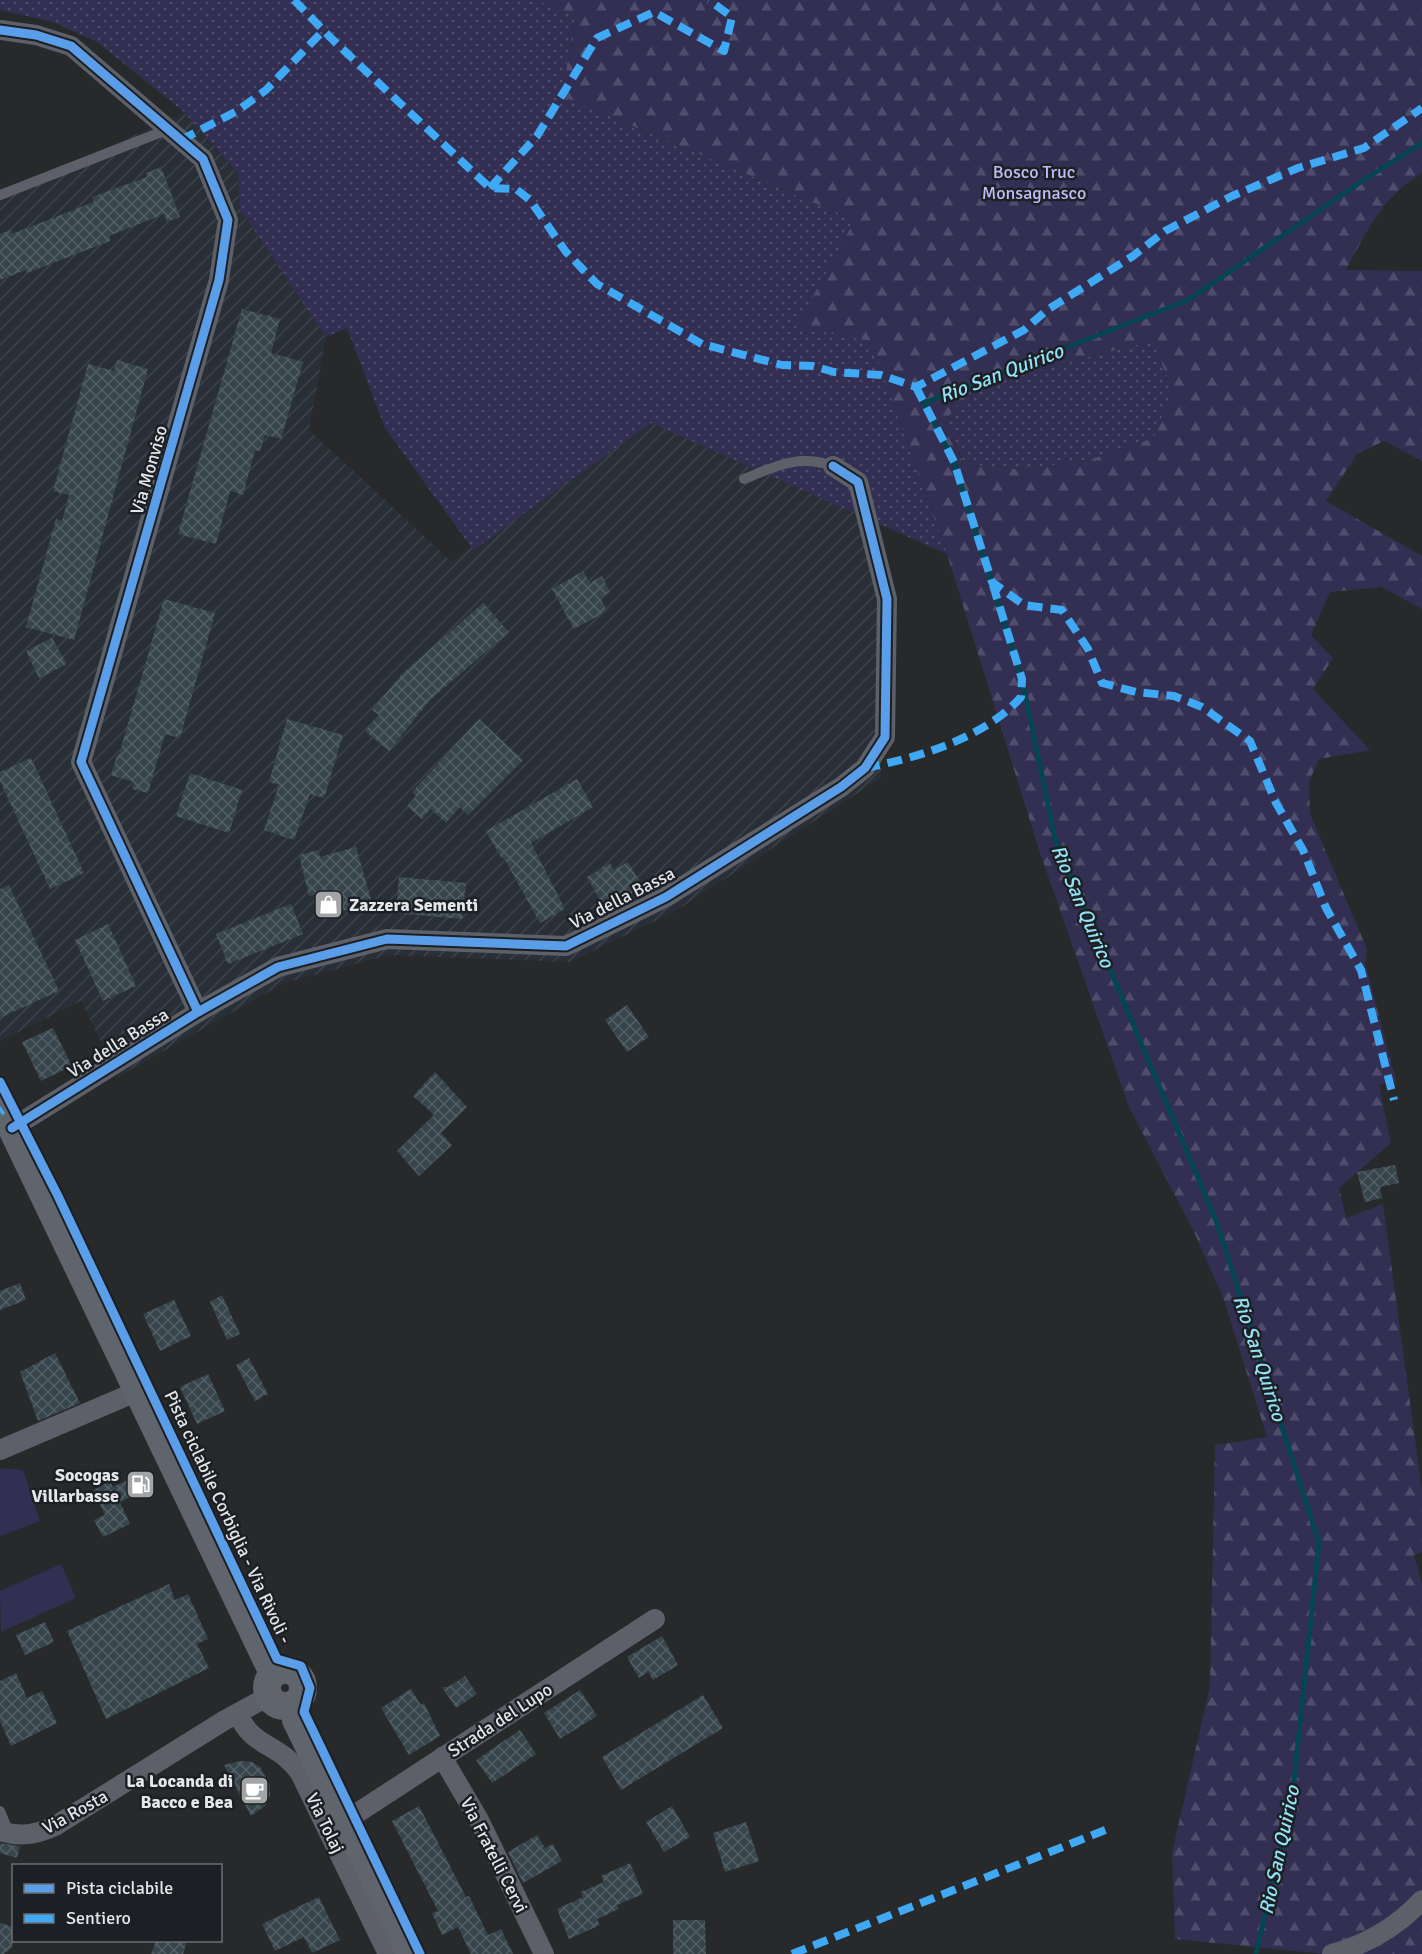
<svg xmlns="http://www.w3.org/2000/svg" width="1422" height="1954" font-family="Signika,sans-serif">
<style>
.industrial{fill:url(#industrial-furrows)}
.grass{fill:url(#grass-dots)}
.forest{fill:url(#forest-firs);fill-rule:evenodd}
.park{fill:#332f53}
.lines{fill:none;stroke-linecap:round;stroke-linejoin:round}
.stream{stroke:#054551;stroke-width:5}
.building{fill:url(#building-cross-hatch)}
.lane{stroke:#5e6069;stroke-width:10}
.street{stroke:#5e6069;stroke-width:20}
.secondary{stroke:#60646c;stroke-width:28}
.quiet{stroke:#3fa9f5;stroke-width:8;stroke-dasharray:15 8;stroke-linecap:butt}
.cycleway-casing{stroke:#1c1f23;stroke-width:13}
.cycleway{stroke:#5a9eea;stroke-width:9}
.labels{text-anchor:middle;stroke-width:5;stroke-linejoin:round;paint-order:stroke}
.park-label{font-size:18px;fill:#c0bcf7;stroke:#1c1f23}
.street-label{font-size:18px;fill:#e4e6e9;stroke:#1c1f23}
.poi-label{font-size:18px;font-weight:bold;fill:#e4e6e9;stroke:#1c1f23;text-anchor:end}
.water-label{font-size:20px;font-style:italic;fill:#92e1f5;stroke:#1c1f23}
</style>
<defs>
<pattern id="industrial-furrows" width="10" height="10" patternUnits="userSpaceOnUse" patternTransform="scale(1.5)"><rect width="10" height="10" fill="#292f37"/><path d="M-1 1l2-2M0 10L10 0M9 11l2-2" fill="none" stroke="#3e434a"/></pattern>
<pattern id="grass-dots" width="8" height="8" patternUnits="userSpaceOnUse" patternTransform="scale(1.5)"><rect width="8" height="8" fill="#332f53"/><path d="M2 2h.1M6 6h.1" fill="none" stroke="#504d6c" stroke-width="1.8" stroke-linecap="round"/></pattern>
<pattern id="forest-firs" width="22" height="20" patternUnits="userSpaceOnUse" patternTransform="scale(1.5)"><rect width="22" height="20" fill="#332f53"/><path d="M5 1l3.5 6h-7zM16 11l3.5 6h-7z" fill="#504d6c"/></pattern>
<pattern id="building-cross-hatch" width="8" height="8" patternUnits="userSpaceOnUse" patternTransform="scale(1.5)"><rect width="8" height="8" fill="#37454c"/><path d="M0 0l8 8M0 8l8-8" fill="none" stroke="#546066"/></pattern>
</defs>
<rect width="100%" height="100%" fill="#27292b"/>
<!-- industrial -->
<path class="industrial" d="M184 112 238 173 240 209 326 337 309 430 452 562 539 496 646 405 846 452 885 620 881 778 674 912 570 962 389 955 284 983 118 1077 81 1001 0 1041V197Z"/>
<!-- grass -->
<g class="grass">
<path d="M0 0H537L575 16 562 96 855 220 871 341 947 554 651 423 473 550 385 428 347 328 326 337 240 209 238 173 184 112 97 42 53 22 0 10Z"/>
<path d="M1153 341 1173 389 1154 438 1089 460 1022 470 964 464 946 420 967 392 1058 364Z"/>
</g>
<!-- forest -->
<path class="forest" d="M537 0H1422V173C1382 197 1367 231 1346 270L1422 271V461L1384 441 1357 454 1326 501 1422 556V609L1382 587 1330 592 1311 635 1333 658 1313 689 1370 750 1319 759 1309 782 1310 814 1367 949 1365 963 1396 1081 1379 1084 1391 1143 1339 1188 1346 1218 1383 1204 1422 1491V1552L1414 1555 1422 1584V1954H1324L1175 1939 1172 1853 1210 1686 1215 1445 1267 1437 1224 1300 1194 1232 1129 1107 1040 853 947 554 871 341 796 327 855 220 562 96 575 17ZM1153 341 1172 389 1154 438 1089 460 1022 470 963 464 946 420 967 392 1058 364Z"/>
<!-- park -->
<g class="park">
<path d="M0 1468 23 1470 40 1521 0 1536Z"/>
<path d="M61 1564 76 1598 1 1632 0 1591Z"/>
</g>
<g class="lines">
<!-- stream -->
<path class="stream" d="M1256 1953 1292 1800 1319 1543 1217 1223 1055 839 1022 679 1012 649 954 462 924 403 1188 300 1368 177 1422 143"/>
</g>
<!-- building -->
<g class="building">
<path d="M161 167 180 217 167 222 164 214 109 236 110 241 27 273 26 270 0 280V234L11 230 12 234 94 202 92 197 147 177 146 173Z"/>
<path d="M242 309 280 319 271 353 303 362 281 439 265 435 260 451 255 450 243 495 230 491 216 544 178 534Z"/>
<path d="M117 360 148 369 74 640 26 627 56 519 62 521 69 495 53 491 88 364 114 371Z"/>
<path d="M583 571 590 583 602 576 610 592 600 598 607 611 574 629 552 589Z"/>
<path d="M164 599 215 613 180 738 165 734 148 793 132 789 134 782 111 775 117 755H119Z"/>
<path d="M483 603 509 632 430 700 389 751 365 731 379 715 372 710 402 674Z"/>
<path d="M52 638 67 664 39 678 26 651Z"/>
<path d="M287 719 343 735 324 798 310 794 294 840 264 830 279 785 269 782Z"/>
<path d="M479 719 523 760 468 815 460 807 446 823 431 809 422 819 407 806 416 796 412 792Z"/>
<path d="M31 758 84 873 50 889 0 781V772Z"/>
<path d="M190 773 242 790 229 833 176 816Z"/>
<path d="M577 779 593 807 531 843 565 909 540 923 504 858 502 859 486 831Z"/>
<path d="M356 847 372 903 339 912 333 890 309 896 299 855 318 850 320 857Z"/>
<path d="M628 862 643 887 605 909 587 877 610 863 614 870Z"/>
<path d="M399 877 466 883 462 919 396 913Z"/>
<path d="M9 885 59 991 0 1018V889Z"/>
<path d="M291 904 303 934 228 964 216 934Z"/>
<path d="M108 924 136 986 103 1001 75 940Z"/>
<path d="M627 1005 649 1037 627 1052 605 1020Z"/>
<path d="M53 1028 72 1066 41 1081 22 1042Z"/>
<path d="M435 1072 467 1107 441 1133 452 1145 419 1176 397 1151 434 1115 413 1096Z"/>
<path d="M1395 1165 1399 1183 1380 1187 1382 1198 1365 1202 1357 1172Z"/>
<path d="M20 1283 26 1300 0 1310V1291Z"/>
<path d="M222 1295 240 1334 227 1340 210 1302Z"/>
<path d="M174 1300 191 1336 160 1351 143 1314Z"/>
<path d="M55 1353 80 1403 38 1421 20 1372Z"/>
<path d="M249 1358 268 1394 255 1401 236 1365Z"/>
<path d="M208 1374 225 1411 197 1424 180 1387Z"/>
<path d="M147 1471 154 1486 120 1502 130 1524 103 1537 94 1520 105 1515 94 1490 110 1481 113 1487Z"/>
<path d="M169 1584 175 1600 188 1594 208 1639 197 1644 209 1668 106 1719 67 1631Z"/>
<path d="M45 1622 54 1642 25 1655 16 1635Z"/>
<path d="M662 1636 678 1665 653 1680 648 1672 639 1678 627 1657Z"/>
<path d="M16 1673 27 1698 42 1691 57 1723 11 1746 0 1721V1681Z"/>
<path d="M465 1676 477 1694 456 1708 442 1687H448Z"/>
<path d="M411 1689 421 1705 424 1703 440 1736 409 1755 381 1708Z"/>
<path d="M580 1690 597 1716 560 1739 544 1713Z"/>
<path d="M703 1695 723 1728 621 1790 602 1757Z"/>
<path d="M520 1730 536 1754 492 1783 476 1760Z"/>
<path d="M240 1761 252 1762 261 1768 270 1786V1796L265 1806 251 1816 224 1765Z"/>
<path d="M419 1806 466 1897 469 1896 488 1935 501 1929 513 1954H471L458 1927 442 1935 432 1913 438 1911 392 1821Z"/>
<path d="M672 1806 690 1837 664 1852 646 1822Z"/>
<path d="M746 1822 759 1861 725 1872 713 1833Z"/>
<path d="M537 1835 545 1848 553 1844 562 1861 523 1883 508 1852Z"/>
<path d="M0 1843 20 1846 17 1858 0 1853Z"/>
<path d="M630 1863 643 1894 617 1905 619 1909 597 1919 600 1925 569 1939 557 1909 583 1897 581 1892 604 1882 601 1876Z"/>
<path d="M319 1897 340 1940 312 1953 304 1937 275 1951 262 1924Z"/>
<path d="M673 1920H705L706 1954H673Z"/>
<path d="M0 1923 14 1927 12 1948 3 1954H0Z"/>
<path d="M156 1941H187L183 1954H151Z"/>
</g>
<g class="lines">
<!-- lane -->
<g class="lane">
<path d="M0 195 169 129"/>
<path d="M744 479C776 466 798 454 833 466"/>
<path d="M0 1811 9 1833"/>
</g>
<!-- street -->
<g class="street">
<path d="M0 30 36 35 71 46 203 159 228 220 219 280 81 762 198 1012"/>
<path d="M12 1128 198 1012 278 967 387 939 566 946 666 897 841 787 865 768 885 737 887 599 858 482 833 466"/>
<path d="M0 1450 138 1391"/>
<path d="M238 1714C252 1748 280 1743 300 1773L388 1954"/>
<path d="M442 1757 479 1820 544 1954"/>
<path d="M345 1821 655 1619"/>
<path d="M0 1831C20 1837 36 1835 55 1826L225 1720 269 1696"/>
<path d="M1332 1954C1368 1944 1397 1927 1422 1900"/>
</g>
<!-- secondary -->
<g class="secondary">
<path d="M0 1104 273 1673"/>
<circle cx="285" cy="1688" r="18"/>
<path d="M294 1704 296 1720 411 1954"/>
</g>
<!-- quiet -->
<g class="quiet">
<path d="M294 0 333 40 490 188 516 189 530 200 566 252 597 284 702 344 782 365 813 366 834 372 881 375 916 387 1024 330 1047 310 1133 256 1165 231 1232 196 1298 168 1364 148 1422 108"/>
<path d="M181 140 237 111 266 90 323 31"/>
<path d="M490 188 537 136 597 38 654 12 724 51 732 17 709 0"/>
<path d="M916 387 954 462 992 582 1024 605 1062 610 1088 649 1102 683 1136 692 1174 696 1202 707 1250 741 1276 803 1303 850 1326 908 1361 970 1394 1100"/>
<path d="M865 768C917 758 985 738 1021 697L1022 679 992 582"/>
<path d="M0 1112 3 1110"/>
<path d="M792 1954 1108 1829"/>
</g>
<defs>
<g id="cycleway">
<path d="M0 30 36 35 71 46 203 159 228 220 219 280 81 762 198 1012"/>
<path d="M0 1082 58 1196 277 1659 301 1666 310 1688 304 1712 420 1954"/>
<path d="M12 1128 198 1012 278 967 387 939 566 946 666 897 841 787 865 768 885 737 887 599 858 482 833 466"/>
</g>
</defs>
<!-- cycleway casing -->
<use href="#cycleway" class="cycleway-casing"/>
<!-- cycleway -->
<use href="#cycleway" class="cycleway"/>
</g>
<!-- icons -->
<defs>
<symbol id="shop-square" viewBox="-11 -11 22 22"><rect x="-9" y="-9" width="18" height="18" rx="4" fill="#a2a4a6" stroke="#1c1f23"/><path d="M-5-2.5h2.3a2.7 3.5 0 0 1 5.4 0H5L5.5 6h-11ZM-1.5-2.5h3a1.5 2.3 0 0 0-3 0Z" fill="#fff"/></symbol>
<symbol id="fuel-square" viewBox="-11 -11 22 22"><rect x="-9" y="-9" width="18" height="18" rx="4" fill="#a2a4a6" stroke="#1c1f23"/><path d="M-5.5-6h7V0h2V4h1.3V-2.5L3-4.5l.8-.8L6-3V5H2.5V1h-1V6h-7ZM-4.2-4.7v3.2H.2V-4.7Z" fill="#fff"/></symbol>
<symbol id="cafe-square" viewBox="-11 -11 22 22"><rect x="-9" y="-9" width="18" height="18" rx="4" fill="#a2a4a6" stroke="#1c1f23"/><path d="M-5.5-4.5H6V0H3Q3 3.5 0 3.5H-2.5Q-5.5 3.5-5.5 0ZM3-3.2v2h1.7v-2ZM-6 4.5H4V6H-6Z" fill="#fff"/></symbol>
</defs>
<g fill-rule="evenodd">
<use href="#shop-square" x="312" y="888" width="33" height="33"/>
<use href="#fuel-square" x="124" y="1468" width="33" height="33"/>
<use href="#cafe-square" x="238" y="1774" width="33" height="33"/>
</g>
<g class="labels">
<!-- park labels -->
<g class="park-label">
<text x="1034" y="178">Bosco Truc<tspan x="1034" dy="21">Monsagnasco</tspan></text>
</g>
<!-- street labels -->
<g class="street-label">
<text transform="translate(149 470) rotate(-74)" y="6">Via Monviso</text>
<text transform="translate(622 898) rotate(-27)" y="6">Via della Bassa</text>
<text transform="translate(118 1043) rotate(-32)" y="6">Via della Bassa</text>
<text transform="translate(228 1517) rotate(65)" y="6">Pista ciclabile Corbiglia - Via Rivoli -</text>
<text transform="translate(500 1720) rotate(-33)" y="6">Strada del Lupo</text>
<text transform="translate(75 1812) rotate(-29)" y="6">Via Rosta</text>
<text transform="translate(325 1823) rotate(64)" y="6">Via Tolaj</text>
<text transform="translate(494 1855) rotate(63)" y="6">Via Fratelli Cervi</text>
</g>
<!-- poi labels -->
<g class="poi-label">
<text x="349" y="911" text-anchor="start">Zazzera Sementi</text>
<text x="119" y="1481">Socogas<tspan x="119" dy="21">Villarbasse</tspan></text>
<text x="233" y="1787">La Locanda di<tspan x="233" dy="21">Bacco e Bea</tspan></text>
</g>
<!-- water labels -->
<g class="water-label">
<text transform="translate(1001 373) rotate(-21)" y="7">Rio San Quirico</text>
<text transform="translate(1083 906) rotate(67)" y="7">Rio San Quirico</text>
<text transform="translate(1260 1358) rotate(72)" y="7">Rio San Quirico</text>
<text transform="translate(1279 1850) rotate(-78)" y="7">Rio San Quirico</text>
</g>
</g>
<!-- legend -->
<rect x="12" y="1864" width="210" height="78" fill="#1c1f23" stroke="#6c6f72" stroke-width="1.5"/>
<rect x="24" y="1884" width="30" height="9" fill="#5a9eea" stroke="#6c6f72" stroke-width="1.5"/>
<text x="66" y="1894" font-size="18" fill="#e4e6e9">Pista ciclabile</text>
<rect x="24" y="1914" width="30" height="9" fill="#3fa9f5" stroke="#6c6f72" stroke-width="1.5"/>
<text x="66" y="1924" font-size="18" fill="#e4e6e9">Sentiero</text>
</svg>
